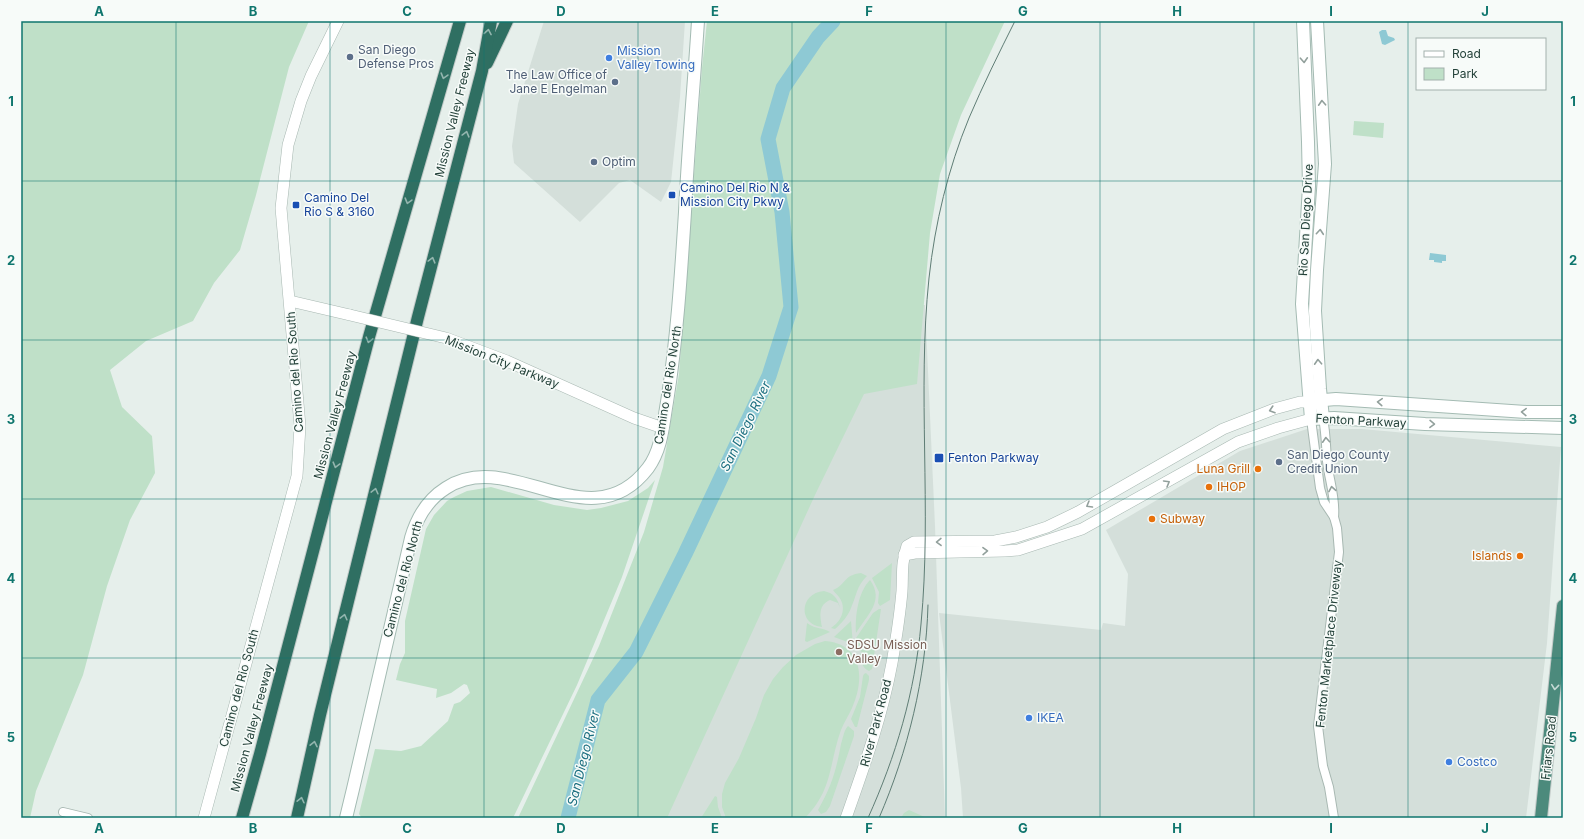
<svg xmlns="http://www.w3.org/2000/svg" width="1584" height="839" font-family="Inter,sans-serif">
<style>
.built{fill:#d4dfda}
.green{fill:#bfe0c8}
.water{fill:#8ec9d4}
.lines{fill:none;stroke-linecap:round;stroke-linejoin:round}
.river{stroke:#8ec9d4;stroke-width:15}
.minor-casing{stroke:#a8b8b2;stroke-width:10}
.tertiary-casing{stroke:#a8b8b2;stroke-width:12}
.secondary-casing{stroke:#a4bbb3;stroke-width:14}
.trunk-casing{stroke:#c2cac8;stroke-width:14}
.motorway-casing{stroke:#c2cac8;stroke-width:14}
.minor{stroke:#fff;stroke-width:8}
.tertiary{stroke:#fff;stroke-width:11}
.secondary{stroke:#fff;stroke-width:12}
.trunk{stroke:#4c8a7c;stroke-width:12}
.motorway{stroke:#2f6f62;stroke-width:12}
.tram{stroke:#5f7d75;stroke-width:1}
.tertiary-bridge-casing{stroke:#a8b8b2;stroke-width:12;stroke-linecap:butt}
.tertiary-bridge{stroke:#fff;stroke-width:11}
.oneway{stroke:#93b5ae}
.oneway2{stroke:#92a09c}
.oneway3{stroke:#c4d9d4}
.grid{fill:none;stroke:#0f766e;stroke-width:1;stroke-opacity:0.55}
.service-dot{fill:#5c6f8a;stroke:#f7fbf9;stroke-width:1.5}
.shop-dot{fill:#3f7fe0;stroke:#f7fbf9;stroke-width:1.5}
.transit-dot{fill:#1a4fb4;stroke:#f7fbf9;stroke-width:1.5}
.food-dot{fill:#e8710a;stroke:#f7fbf9;stroke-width:1.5}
.education-dot{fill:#8d6e63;stroke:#f7fbf9;stroke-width:1.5}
.labels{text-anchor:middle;stroke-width:3;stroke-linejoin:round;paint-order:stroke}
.service-label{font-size:12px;fill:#4e5e75;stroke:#f7fbf9;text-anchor:start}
.shop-label{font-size:12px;fill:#366cbe;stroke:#f7fbf9;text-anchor:start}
.street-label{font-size:12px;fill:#24423a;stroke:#f7fbf9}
.transit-label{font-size:12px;fill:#164399;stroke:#f7fbf9;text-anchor:start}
.food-label{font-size:12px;fill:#c56008;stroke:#f7fbf9;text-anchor:end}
.education-label{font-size:12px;fill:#785e54;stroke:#f7fbf9;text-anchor:start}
.water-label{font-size:13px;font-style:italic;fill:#1c6f80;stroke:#f7fbf9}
.neatline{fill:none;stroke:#0f766e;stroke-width:1.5}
.grid-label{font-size:13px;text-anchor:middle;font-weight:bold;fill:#0f766e}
</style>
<rect width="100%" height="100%" fill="#e6efeb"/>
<!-- built -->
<g class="built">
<path d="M544 21H685L680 97 671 182 661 202 630 180 619 183 580 222 514 163 512 146 518 104Z"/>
<path d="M880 303 925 305 935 526 945 818H663Z"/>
<path d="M1307 429H1362L1561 447 1547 643 1526 818H963L961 788 939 613 1101 630 1103 623 1125 626 1128 574 1106 530 1240 451Z"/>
</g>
<!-- green -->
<g class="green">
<path d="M21 21H309L289 67 256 195 240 250 214 283 193 321 146 341 110 370 122 407 152 436 155 473 130 520 107 586 83 675 36 791 30 818H21Z"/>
<path d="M707 21H1005L961 115 940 174 930 233 917 384 864 394 815 495 667 818H518L599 646 644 532 663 467 679 374 702 68Z"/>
<path d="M1354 121 1384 123 1383 138 1353 135Z"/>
<path d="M655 480 622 577 577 685 513 818H362L359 814 375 749 401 751 421 746 448 721 454 704 460 702 470 693 467 685 464 684 451 693 436 698 437 689 396 680 400 664 405 653V621L426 529 434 515 447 501 454 497 467 491 491 487 554 505 587 510 601 508 628 501 648 488Z"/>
<path d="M892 563 890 600 880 606 878 603 879 592 872 578Z"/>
<path d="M861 573 867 576C856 587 857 595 851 608 848 616 842 623 835 629L831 628C842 621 847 608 839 597 837 594 834 592 833 590 846 585 843 575 861 573Z"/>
<path d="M870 580C885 601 867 615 856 633 855 616 858 592 870 580Z"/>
<path d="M824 591C833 593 838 598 840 608L838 603 830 600C818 605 820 616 822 627 798 625 799 593 824 591Z"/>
<path d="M879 609H881L872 669 869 671C862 668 862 662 859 656L862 652 858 650 856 638 873 613Z"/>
<path d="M851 621 853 645H852L845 641 834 637Z"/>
<path d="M807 623C817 630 822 627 830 632L807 642 805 641Z"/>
<path d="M825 641C863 644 865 679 852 708 849 715 844 722 841 730 829 763 833 790 805 818H726L722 807V794L725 783 739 758 756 718 764 695 773 679 783 667 796 655 815 644Z"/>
<path d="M866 673 869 676V680L857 727H855L851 719 860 697 863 676 864 674Z"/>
<path d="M848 726 854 731V736L830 806 826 812 821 814 818 810C832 785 836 771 841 744 843 738 844 730 848 726Z"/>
<path d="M715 796 717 797 718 807 722 818H701Z"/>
<path d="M909 810 927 818H901L904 813Z"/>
</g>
<!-- water -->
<g class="water">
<path d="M1382 30H1386L1388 36 1394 38 1395 40 1385 45 1382 44 1379 32Z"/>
<path d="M1430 253 1446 255V261H1442V263L1434 262V260H1429Z"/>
</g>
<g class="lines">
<!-- river -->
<path class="river" d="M568 818 598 700 636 652 685 554 769 376 791 307 782 212 768 139 783 88 818 37 833 21"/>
<defs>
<g id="minor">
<path d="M1323 418C1326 433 1326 447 1327 461 1329 480 1336 498 1334 517"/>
<path d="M1311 419 1320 488 1324 502 1334 517 1337 528 1339 552 1318 726 1323 766 1329 787 1334 818"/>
<path d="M63 812 88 818"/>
</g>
<g id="tertiary">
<path d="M290 301 350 315"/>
<path d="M446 338 507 361 634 418 663 428"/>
<path d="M904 555 915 553 1005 551 1018 550 1082 529 1238 442 1278 428 1311 419"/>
<path d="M204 818 297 476 300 426 281 208 288 145 301 101 311 76 338 21"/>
<path d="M846 818C864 767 882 717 892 663 896 640 900 615 902 591 903 573 901 564 907 546L914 542 995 541 1016 537 1047 527 1078 512 1223 429 1274 409 1300 402H1310"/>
</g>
<g id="secondary">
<path d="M1303 21 1308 142 1309 186 1302 304 1311 419 1334 418 1425 424 1563 428"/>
<path d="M1317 21 1325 164 1317 270 1315 311 1320 389 1323 418"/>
<path d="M1313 401 1336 399 1526 412H1563"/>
<path d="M346 818 353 789 411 538C417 517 427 500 446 488 511 446 590 544 648 468 662 449 663 425 667 402 677 339 681 275 685 212 688 148 694 85 698 21"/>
</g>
<path id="trunk" d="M1541 818 1563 606"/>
<g id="motorway">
<path d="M487 63 507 21"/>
<path d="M242 818 260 754 369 337 460 21"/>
<path d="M297 818 320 715 418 317 482 71 491 21"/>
</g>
</defs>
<!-- minor casing -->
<use href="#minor" class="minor-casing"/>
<!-- tertiary casing -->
<use href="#tertiary" class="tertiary-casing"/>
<!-- secondary casing -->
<use href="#secondary" class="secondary-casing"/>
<!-- trunk casing -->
<use href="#trunk" class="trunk-casing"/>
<!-- motorway casing -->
<use href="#motorway" class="motorway-casing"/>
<!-- minor -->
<use href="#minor" class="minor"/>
<!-- tertiary -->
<use href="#tertiary" class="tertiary"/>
<!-- secondary -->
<use href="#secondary" class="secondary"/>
<!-- trunk -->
<use href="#trunk" class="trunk"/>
<!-- motorway -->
<use href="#motorway" class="motorway"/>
<!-- tram -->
<g class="tram">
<path d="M868 818C896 756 915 692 921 624 932 510 917 392 929 278 935 223 948 169 969 118 983 85 999 53 1015 21"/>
<path d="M879 818C908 751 926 678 928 605"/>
</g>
<defs>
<path id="tertiary-bridge" d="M350 315 446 338"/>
</defs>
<!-- tertiary-bridge casing -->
<use href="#tertiary-bridge" class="tertiary-bridge-casing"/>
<!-- tertiary-bridge -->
<use href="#tertiary-bridge" class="tertiary-bridge"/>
</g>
<!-- one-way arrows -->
<defs><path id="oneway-chevron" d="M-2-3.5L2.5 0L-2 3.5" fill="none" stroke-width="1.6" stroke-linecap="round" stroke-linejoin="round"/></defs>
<g class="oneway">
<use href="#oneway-chevron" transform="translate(488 32) rotate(-80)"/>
<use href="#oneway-chevron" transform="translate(444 76) rotate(106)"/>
<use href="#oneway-chevron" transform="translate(466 134) rotate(-75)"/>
<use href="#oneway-chevron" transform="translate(408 201) rotate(106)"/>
<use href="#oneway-chevron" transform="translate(432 260) rotate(-75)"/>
<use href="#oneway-chevron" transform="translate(369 340) rotate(105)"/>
<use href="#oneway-chevron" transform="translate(336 465) rotate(105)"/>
<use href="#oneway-chevron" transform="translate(375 491) rotate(-76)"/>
<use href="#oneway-chevron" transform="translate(344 617) rotate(-76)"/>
<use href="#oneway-chevron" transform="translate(314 744) rotate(-78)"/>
<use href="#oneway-chevron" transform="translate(301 800) rotate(-77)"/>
</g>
<g class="oneway2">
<use href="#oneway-chevron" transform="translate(1304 60) rotate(87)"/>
<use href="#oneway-chevron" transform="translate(1322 103) rotate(-93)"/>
<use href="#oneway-chevron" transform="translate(1320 232) rotate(-85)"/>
<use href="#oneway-chevron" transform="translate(1318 362) rotate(-93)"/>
<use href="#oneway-chevron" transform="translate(1380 402) rotate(-176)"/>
<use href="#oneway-chevron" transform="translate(1272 410) rotate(162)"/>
<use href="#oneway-chevron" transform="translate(1524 412) rotate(-178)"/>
<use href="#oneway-chevron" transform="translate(1432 424) rotate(1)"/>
<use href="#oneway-chevron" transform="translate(1326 440) rotate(-94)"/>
<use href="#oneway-chevron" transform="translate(1167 483) rotate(-30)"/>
<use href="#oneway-chevron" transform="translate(1332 489) rotate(-100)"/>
<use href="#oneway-chevron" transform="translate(1089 505) rotate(150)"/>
<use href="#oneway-chevron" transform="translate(939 542) rotate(179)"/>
<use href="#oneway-chevron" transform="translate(985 551) rotate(-1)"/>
</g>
<use class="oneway3" href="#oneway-chevron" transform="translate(1555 687) rotate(96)"/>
<!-- grid -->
<path class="grid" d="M176 21V818M330 21V818M484 21V818M638 21V818M792 21V818M946 21V818M1100 21V818M1254 21V818M1408 21V818M21 181H1563M21 340H1563M21 499H1563M21 658H1563"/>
<!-- markers -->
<g class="service-dot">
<circle cx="350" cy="57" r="4"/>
<circle cx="615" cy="82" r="4"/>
<circle cx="594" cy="162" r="4"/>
<circle cx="1279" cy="462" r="4"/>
</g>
<g class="shop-dot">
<circle cx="609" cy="58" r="4"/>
<circle cx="1029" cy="718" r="4"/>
<circle cx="1449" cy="762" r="4"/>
</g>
<g class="transit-dot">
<rect x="668" y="191" width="8" height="8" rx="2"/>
<rect x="292" y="201" width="8" height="8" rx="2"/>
<rect x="934" y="453" width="10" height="10" rx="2"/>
</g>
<g class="food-dot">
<circle cx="1258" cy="469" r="4"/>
<circle cx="1209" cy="487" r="4"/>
<circle cx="1152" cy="519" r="4"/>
<circle cx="1520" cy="556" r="4"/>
</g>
<circle class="education-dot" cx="839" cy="652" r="4"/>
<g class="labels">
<!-- service labels -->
<g class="service-label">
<text x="358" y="54">San Diego<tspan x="358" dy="14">Defense Pros</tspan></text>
<text x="607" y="79" text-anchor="end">The Law Office of<tspan x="607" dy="14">Jane E Engelman</tspan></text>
<text x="602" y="166">Optim</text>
<text x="1287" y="459">San Diego County<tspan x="1287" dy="14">Credit Union</tspan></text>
</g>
<!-- shop labels -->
<g class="shop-label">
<text x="617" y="55">Mission<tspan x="617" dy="14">Valley Towing</tspan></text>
<text x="1037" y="722">IKEA</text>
<text x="1457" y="766">Costco</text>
</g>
<!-- street labels -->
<g class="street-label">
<text transform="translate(455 113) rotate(-76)" y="4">Mission Valley Freeway</text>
<text transform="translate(1306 220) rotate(-87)" y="4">Rio San Diego Drive</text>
<text transform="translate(502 362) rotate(22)" y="4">Mission City Parkway</text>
<text transform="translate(295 372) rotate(-94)" y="4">Camino del Rio South</text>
<text transform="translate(668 385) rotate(-81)" y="4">Camino del Rio North</text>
<text transform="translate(335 415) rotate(-75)" y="4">Mission Valley Freeway</text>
<text transform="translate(1361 421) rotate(3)" y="4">Fenton Parkway</text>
<text transform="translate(403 579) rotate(-75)" y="4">Camino del Rio North</text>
<text transform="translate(1329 644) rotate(-84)" y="4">Fenton Marketplace Driveway</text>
<text transform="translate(239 688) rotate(-75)" y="4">Camino del Rio South</text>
<text transform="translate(876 723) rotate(-75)" y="4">River Park Road</text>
<text transform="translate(252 728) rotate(-75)" y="4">Mission Valley Freeway</text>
<text transform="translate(1549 748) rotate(-84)" y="4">Friars Road</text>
</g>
<!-- transit labels -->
<g class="transit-label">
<text x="680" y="192">Camino Del Rio N &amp;<tspan x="680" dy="14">Mission City Pkwy</tspan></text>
<text x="304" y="202">Camino Del<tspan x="304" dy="14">Rio S &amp; 3160</tspan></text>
<text x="948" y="462">Fenton Parkway</text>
</g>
<!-- food labels -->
<g class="food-label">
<text x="1250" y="473">Luna Grill</text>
<text x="1217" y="491" text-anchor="start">IHOP</text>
<text x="1160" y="523" text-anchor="start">Subway</text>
<text x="1512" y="560">Islands</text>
</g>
<!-- education labels -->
<g class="education-label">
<text x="847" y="649">SDSU Mission<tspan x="847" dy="14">Valley</tspan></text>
</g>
<!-- water labels -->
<g class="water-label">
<text transform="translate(745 426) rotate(-64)" y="5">San Diego River</text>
<text transform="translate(583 758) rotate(-76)" y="5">San Diego River</text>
</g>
</g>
<!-- border -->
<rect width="1584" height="839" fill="none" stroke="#f7fbf9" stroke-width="44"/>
<!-- legend -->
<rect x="1416" y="38" width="130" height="52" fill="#f7fbf9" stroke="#a3b1ad"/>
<rect x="1424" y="51" width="20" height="6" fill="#ffffff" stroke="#a3b1ad"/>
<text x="1452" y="58" font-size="12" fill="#24423a">Road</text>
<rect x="1424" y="68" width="20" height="12" fill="#bfe0c8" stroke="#a3b1ad"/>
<text x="1452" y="78" font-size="12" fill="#24423a">Park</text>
<rect x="22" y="22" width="1540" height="795" class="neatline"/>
<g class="grid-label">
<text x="99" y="16">A</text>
<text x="253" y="16">B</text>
<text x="407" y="16">C</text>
<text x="561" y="16">D</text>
<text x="715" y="16">E</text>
<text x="869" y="16">F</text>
<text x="1023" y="16">G</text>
<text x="1177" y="16">H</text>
<text x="1331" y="16">I</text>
<text x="1485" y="16">J</text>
<text x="11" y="106">1</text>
<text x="1573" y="106">1</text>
<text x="11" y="265">2</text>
<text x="1573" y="265">2</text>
<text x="11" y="424">3</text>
<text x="1573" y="424">3</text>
<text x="11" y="583">4</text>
<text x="1573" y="583">4</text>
<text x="11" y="742">5</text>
<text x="1573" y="742">5</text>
<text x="99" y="833">A</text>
<text x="253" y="833">B</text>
<text x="407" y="833">C</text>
<text x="561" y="833">D</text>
<text x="715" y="833">E</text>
<text x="869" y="833">F</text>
<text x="1023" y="833">G</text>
<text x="1177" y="833">H</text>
<text x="1331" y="833">I</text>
<text x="1485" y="833">J</text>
</g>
</svg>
